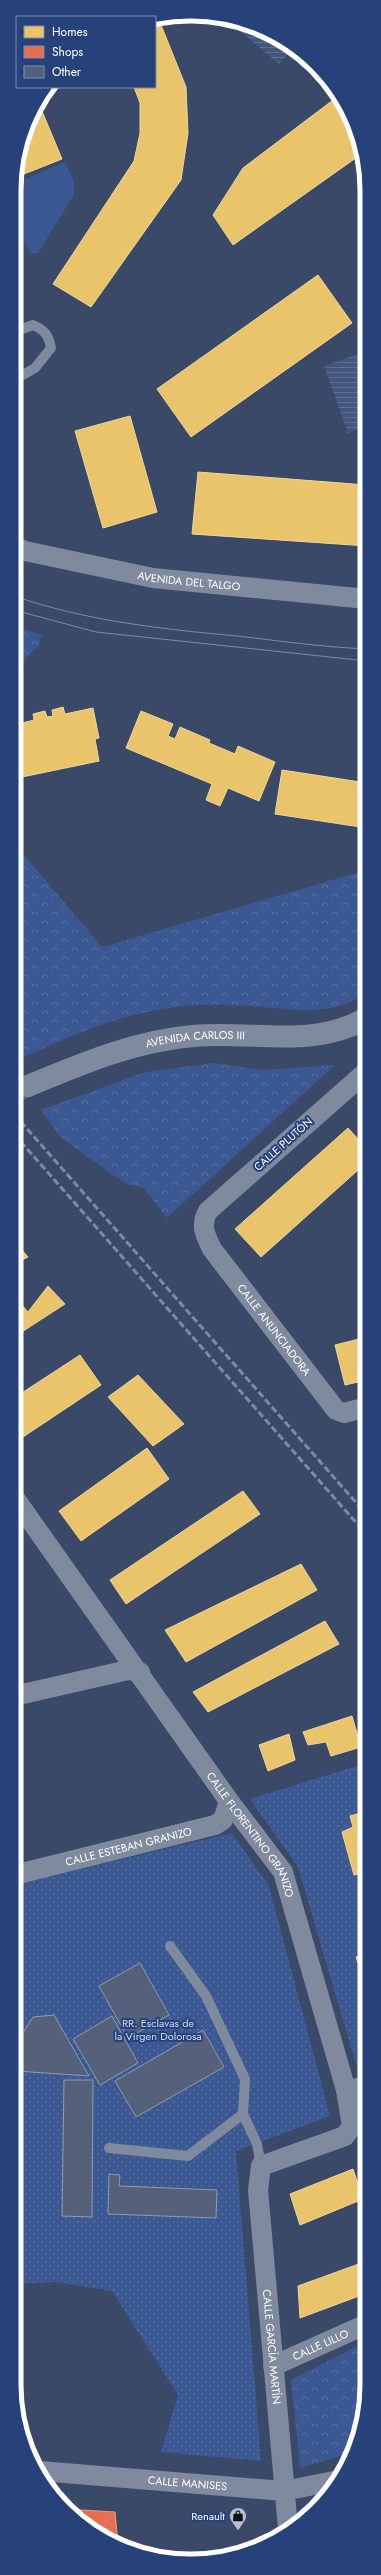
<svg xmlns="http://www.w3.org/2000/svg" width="381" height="2575" font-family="Jost,sans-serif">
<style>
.grass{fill:#3b5892}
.park{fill:url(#park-crowns)}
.garden{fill:url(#garden-dots)}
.water{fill:url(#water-rules)}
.homes{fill:#e9c46a;stroke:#f0d697}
.shops{fill:#e76f51;stroke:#ee9a85}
.building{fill:#55617a;stroke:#919bae}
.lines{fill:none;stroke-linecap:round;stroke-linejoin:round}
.tertiary-tunnel{stroke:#58647f;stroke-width:22;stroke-dasharray:22 11;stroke-linecap:butt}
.service{stroke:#7f8a9f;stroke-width:10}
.minor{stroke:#7f8a9f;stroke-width:20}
.tertiary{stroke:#7f8a9f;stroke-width:22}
.tram{stroke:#808a9f;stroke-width:1}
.rail{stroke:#808a9f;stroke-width:3;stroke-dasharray:7 3;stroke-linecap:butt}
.labels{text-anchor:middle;stroke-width:4;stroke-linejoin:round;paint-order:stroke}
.street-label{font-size:11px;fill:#fff;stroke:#27427b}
.park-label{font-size:11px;fill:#cddaf3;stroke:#27427b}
.poi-label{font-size:11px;fill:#fff;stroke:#27427b;text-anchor:end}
.rim{fill:none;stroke:#fff;stroke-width:5}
</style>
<defs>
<pattern id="park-crowns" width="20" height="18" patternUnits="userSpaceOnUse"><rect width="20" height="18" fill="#3b5892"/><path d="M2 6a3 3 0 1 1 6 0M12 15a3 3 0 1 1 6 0" fill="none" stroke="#5871a2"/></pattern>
<pattern id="garden-dots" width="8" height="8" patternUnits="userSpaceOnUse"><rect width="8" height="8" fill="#3b5892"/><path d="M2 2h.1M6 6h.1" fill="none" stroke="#5871a2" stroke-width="1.8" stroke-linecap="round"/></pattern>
<pattern id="water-rules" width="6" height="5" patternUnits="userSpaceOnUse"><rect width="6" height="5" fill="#42567e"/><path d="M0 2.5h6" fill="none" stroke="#5e6f91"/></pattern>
</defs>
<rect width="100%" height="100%" fill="#3a4968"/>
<!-- grass -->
<path class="grass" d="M65 162 74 181V195L38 253H30L14 218V184Z"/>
<!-- park -->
<g class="park">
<path d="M14 626 42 635 38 646 14 671Z"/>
<path d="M14 843 102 947 367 870V992C331 1019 290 1009 250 1006 228 1005 204 1004 183 1006 125 1012 74 1034 22 1058L14 1049Z"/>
<path d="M213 1063 264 1070 335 1065 167 1218 144 1188 126 1184 60 1137 41 1110 145 1072Z"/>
<path d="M361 2344C377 2378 361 2419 351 2453L300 2468 291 2380Z"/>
</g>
<!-- garden -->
<g class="garden">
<path d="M367 1763V2076L360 2078 298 1867 250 1799Z"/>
<path d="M232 1833 269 1886 330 2116 236 2151 261 2461 161 2452 178 2395 112 2291 56 2282 14 2284V1885Z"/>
</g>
<!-- water -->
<g class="water">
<path d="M234 23 268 32 292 49 279 64 233 25Z"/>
<path d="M360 353 367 373V426L348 433 324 366Z"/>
</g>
<!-- homes -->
<g class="homes">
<path d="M159 20 186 87 188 133 181 180 91 307 53 284 134 161 140 133V103L134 87H155V21Z"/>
<path d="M337 97 349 113 360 155 233 245 213 215 243 168Z"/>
<path d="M39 104 62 159 14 178 32 112Z"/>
<path d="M318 275 352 323 191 437 157 389Z"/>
<path d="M130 416 157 512 103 528 75 431Z"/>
<path d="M198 472 367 485V546L192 534Z"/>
<path d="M63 707 65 714 93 708 99 738 95 739 99 761 22 777 18 758 14 759V725L34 720 33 714 45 711 47 717 53 716 52 710Z"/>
<path d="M141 711 173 724 168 736 175 739 180 727 210 740 209 743 235 754 238 746 275 762 259 801 228 788 220 806 206 800 212 784 126 748Z"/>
<path d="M282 770 367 783V828L275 814Z"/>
<path d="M348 1128 367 1149V1162L261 1257 235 1229Z"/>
<path d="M14 1241 28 1257 14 1264Z"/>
<path d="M48 1286 65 1304 14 1337V1313L21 1304 28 1312Z"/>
<path d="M367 1337V1380L345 1385 335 1345Z"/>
<path d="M80 1355 101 1385 14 1443V1398Z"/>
<path d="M138 1375 184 1424 153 1446 108 1397Z"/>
<path d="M147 1448 169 1479 81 1541 59 1511Z"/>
<path d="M243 1491 260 1514 126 1604 110 1580Z"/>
<path d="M301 1564 317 1590 186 1662 165 1630Z"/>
<path d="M325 1621 339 1644 208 1712 193 1692Z"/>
<path d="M352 1716 361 1747 331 1756 326 1742 308 1745 303 1732Z"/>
<path d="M289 1734 295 1760 268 1771 259 1745Z"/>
<path d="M367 1811V1872L354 1875 342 1832 353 1827 350 1816Z"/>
<path d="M367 1954V1990L356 1957Z"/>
<path d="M353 2169 363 2199 300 2225 290 2194Z"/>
<path d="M367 2261V2293L300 2318 298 2286Z"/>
</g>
<!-- shops -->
<path class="shops" d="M65 2509 115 2512 118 2544 113 2543Z"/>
<!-- building -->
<g class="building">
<path d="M140 1963 169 2015 128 2038 99 1986Z"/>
<path d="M54 2015 89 2076 16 2071 14 2047 33 2017Z"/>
<path d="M112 2016 138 2063 100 2085 73 2039Z"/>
<path d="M203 2030 224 2067 136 2117 115 2081Z"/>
<path d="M64 2080H93L92 2217 62 2216Z"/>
<path d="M109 2174 120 2175 119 2186 217 2190 216 2218 108 2214Z"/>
</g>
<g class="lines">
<!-- tertiary-tunnel -->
<path class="tertiary-tunnel" d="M14 1092 28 1086"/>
<!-- service -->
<g class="service">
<path d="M14 380 35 368 51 348C49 336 45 330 33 325L14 332"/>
<path d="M243 2114 257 2144 261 2166"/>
<path d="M109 2148 188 2156 243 2114 245 2079 206 1996 170 1946"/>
</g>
<!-- minor -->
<g class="minor">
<path id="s1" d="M14 546 25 551 153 578 367 599"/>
<path id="s2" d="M367 1071 208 1211C200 1225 205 1235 212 1249L336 1410 344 1413 367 1407"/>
<path id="s3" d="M14 1497 229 1801 283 1872 346 2090 352 2126 345 2136 261 2166 258 2190 288 2528"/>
<path d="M14 1696 128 1670 140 1672"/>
<path id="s4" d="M14 1875 215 1825 223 1820 229 1801"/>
<path d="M346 2090 367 2086"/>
<path id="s5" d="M273 2366 367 2324"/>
<path id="s6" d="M40 2471 284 2491 334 2481"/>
</g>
<!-- tertiary -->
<path class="tertiary" id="s7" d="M28 1086C81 1064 134 1041 193 1036 254 1030 309 1050 367 1018"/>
<!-- tram -->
<g class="tram">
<path d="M14 596C86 621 162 629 237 636 280 641 323 647 367 649"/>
<path d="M14 610 96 632 367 661"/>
</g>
<!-- rail -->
<g class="rail">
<path d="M14 1114 367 1515"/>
<path d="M14 1134 367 1535"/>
</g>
</g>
<!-- icons -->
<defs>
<symbol id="shop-pin" viewBox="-11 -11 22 30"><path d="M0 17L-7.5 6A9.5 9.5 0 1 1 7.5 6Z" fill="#babfca" stroke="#27427b"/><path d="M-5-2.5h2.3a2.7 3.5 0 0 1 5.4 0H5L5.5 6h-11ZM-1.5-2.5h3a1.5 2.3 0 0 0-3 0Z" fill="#111"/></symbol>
</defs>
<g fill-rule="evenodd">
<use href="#shop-pin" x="228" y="2506" width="20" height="27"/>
</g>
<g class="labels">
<!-- street labels -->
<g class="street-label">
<text dy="4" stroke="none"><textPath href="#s1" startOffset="179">AVENIDA DEL TALGO</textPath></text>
<text dy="4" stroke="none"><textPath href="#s7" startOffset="175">AVENIDA CARLOS III</textPath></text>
<text transform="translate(283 1144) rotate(-42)" y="4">CALLE PLUTÓN</text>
<text dy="4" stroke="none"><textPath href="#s2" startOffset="354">CALLE ANUNCIADORA</textPath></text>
<text dy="4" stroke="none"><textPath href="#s3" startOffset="413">CALLE FLORENTINO GRANIZO</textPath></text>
<text dy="4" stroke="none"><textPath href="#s4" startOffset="118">CALLE ESTEBAN GRANIZO</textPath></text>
<text dy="4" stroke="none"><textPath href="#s5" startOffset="52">CALLE LILLO</textPath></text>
<text dy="4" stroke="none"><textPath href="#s3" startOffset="1008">CALLE GARCÍA MARTÍN</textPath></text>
<text dy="4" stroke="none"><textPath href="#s6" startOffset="148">CALLE MANISES</textPath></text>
</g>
<!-- park labels -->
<g class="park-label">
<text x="158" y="2027">RR. Esclavas de<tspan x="158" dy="13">la Virgen Dolorosa</tspan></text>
</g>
<!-- poi labels -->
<g class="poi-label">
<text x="225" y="2520">Renault</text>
</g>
</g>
<!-- crop -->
<path d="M0 0H381V2575H0ZM190 21H191A169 169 0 0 1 360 190V2385A169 169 0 0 1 191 2554H190A169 169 0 0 1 21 2385V190A169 169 0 0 1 190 21Z" fill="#27427b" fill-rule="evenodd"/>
<path class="rim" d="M190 21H191A169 169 0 0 1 360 190V2385A169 169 0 0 1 191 2554H190A169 169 0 0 1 21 2385V190A169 169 0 0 1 190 21Z"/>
<!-- legend -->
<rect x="16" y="16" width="140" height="72" fill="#27427b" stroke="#7d8eb0"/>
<rect x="24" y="26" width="20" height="12" fill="#e9c46a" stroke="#7d8eb0"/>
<text x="52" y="36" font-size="12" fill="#ffffff">Homes</text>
<rect x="24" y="46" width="20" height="12" fill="#e76f51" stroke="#7d8eb0"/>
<text x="52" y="56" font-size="12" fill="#ffffff">Shops</text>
<rect x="24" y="66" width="20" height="12" fill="#55617a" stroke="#7d8eb0"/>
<text x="52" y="76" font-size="12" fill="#ffffff">Other</text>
</svg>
